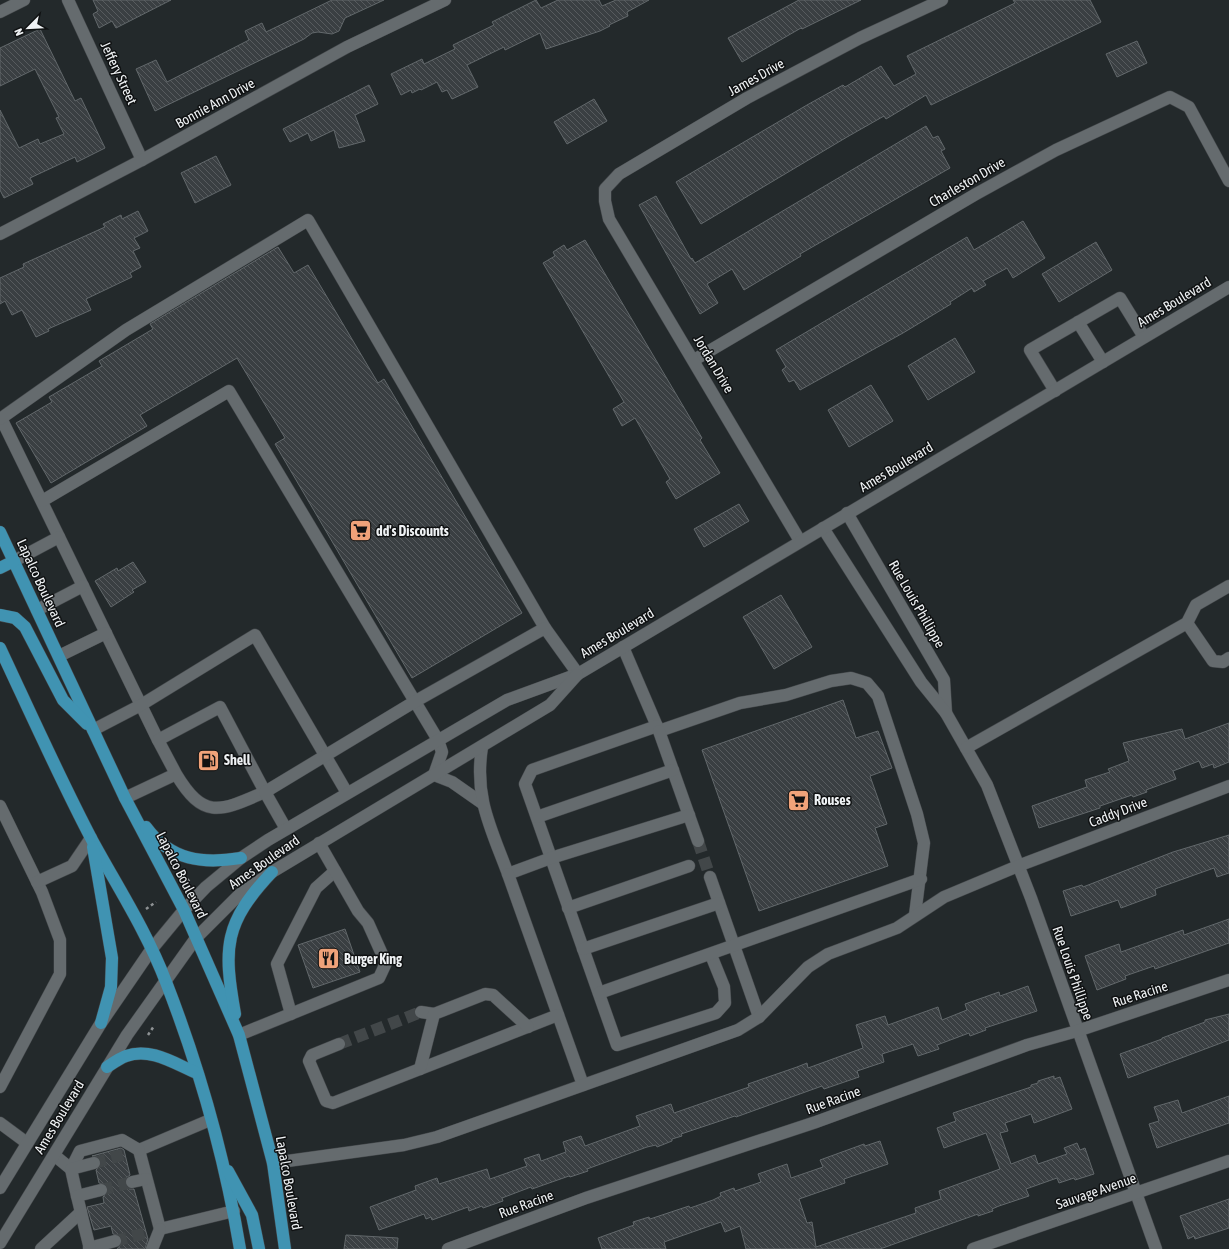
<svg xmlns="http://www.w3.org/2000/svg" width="1229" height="1249" font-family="'Asap Condensed',sans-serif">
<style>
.building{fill:url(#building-back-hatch);stroke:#62686b}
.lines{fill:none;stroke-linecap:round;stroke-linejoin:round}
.minor-tunnel{stroke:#424749;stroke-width:12;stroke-dasharray:12 6;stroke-linecap:butt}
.minor-casing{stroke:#43474a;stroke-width:13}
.major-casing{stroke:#43474a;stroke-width:13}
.path{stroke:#8e9294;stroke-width:2.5;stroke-dasharray:3 3;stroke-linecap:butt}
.minor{stroke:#656b6e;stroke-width:12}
.major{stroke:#4093b2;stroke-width:12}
.labels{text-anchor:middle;stroke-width:3;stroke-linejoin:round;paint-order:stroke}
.street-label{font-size:14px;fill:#eff2f4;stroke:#0f1112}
.poi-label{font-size:14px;font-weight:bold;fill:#eff2f4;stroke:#0f1112;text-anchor:start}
</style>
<defs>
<pattern id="building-back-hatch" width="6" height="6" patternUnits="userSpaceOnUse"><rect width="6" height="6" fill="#3a3f42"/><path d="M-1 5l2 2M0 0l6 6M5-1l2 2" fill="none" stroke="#575b5e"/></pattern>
</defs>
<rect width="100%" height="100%" fill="#23292b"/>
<!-- building -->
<g class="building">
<path d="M93 0H171L116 28 112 21 99 28 93 14 98 11Z"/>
<path d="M332 0H384L345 18 339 31 332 34 318 32 312 33 304 39 155 111 136 69 156 60 167 82 249 40 245 31 262 23 266 32Z"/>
<path d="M536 0 541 8 558 0H599L602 6 616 0H649L627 12 628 16 609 25 610 26 600 31 546 49 540 33 505 50 504 47 467 65 478 87 452 99 447 90 442 92 437 82 421 90 420 89 412 93 411 90 401 95 391 74 422 59 424 64 455 49 453 45 494 25 492 22Z"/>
<path d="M799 0H861L802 29 801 28 742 62 728 38Z"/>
<path d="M1013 0H1090L1101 22 931 105 926 95 886 119 884 116 847 137 701 224 676 182 807 105 843 85 845 87 881 66 894 86 916 74 907 56 1015 3Z"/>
<path d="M40 29 75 101 81 98 105 148 77 162 75 157 30 178 33 184 4 198 0 190V110L19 148 38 139 40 144 64 134 56 118 59 117 35 69 0 86V48Z"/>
<path d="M1137 41 1147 63 1117 77 1106 54Z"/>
<path d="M369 85 378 104 355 115 365 141 339 148 334 130 311 141 308 133 290 142 283 129Z"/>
<path d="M594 99 607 121 567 144 554 122Z"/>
<path d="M926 126 933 138 938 136 945 149 941 151 950 168 800 254 801 256 744 290 732 269 707 284 718 303 700 314 639 205 656 196 691 259 692 258 695 263Z"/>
<path d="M216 156 231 185 195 203 181 173Z"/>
<path d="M138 211 148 231 134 238 140 248 133 251 141 267 130 273 132 277 86 299 91 310 48 329 49 331 36 337 22 310 12 315 5 301 0 304V278L24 267 23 264 105 227 103 224 121 215 122 219Z"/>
<path d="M1023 221 1045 258 1013 278 1007 268 983 281 986 285 974 292 972 288 950 302 951 304 903 333 800 390 794 380 789 382 782 370 786 367 776 350 967 237 974 250Z"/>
<path d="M585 240 702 438 700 440 720 473 676 499 666 482 670 479 635 418 622 426 613 409 624 402 543 263 555 256 553 252 564 245 567 250Z"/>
<path d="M1096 242 1112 270 1059 302 1042 274Z"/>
<path d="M278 247 294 273 308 265 378 383 384 379 522 613 412 678 275 444 285 438 237 358 140 415 147 426 51 483 16 423 52 402 49 397 102 366 99 361 153 329 150 324Z"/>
<path d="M955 338 975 372 928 400 908 366Z"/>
<path d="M871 385 893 421 849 447 828 410Z"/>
<path d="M739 504 749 521 704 547 694 529Z"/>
<path d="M133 562 146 582 132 590 134 592 111 607 95 581 117 568 118 571Z"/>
<path d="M781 595 812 647 774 669 743 617Z"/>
<path d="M843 700 856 738 878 731 892 768 870 776 887 824 875 828 888 866 759 911 702 750Z"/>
<path d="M1229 723V762L1214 768 1213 764 1202 768 1199 761 1173 771 1176 779 1146 790 1147 792 1133 797 1132 795 1100 806V808L1039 828 1032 806 1087 787 1085 780 1110 772 1108 769 1129 761 1123 743 1182 729 1185 739Z"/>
<path d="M1229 835V873L1217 877 1214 868 1155 889 1156 895 1121 908 1118 900 1071 916 1063 891 1082 885 1083 887 1173 852Z"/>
<path d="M1229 919V943L1155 969 1154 966 1125 976 1126 979 1097 990 1085 956 1119 944 1121 952 1183 930 1184 935Z"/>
<path d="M345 929 360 972 313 988 298 945Z"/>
<path d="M1028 986 1037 1011 985 1028 986 1030 970 1036 969 1033 937 1045 939 1049 918 1056 913 1044 882 1054 884 1062 857 1071 859 1077 824 1089 822 1086 736 1117 735 1116 681 1134 682 1136 672 1139V1141L657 1147 656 1145 647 1147 587 1169 588 1171 570 1177 569 1176 532 1189 531 1187 502 1198 503 1201 483 1208 482 1206 469 1211 468 1207 432 1220 431 1217 426 1219 424 1214 379 1230 370 1207 416 1190 415 1186 437 1178 439 1184 487 1169 490 1179 527 1166 524 1159 539 1154 541 1161 566 1152 563 1142 581 1136 585 1146 640 1126 636 1116 671 1104 674 1113 749 1087 748 1084 797 1067 807 1063 808 1068 863 1048 856 1025 885 1016 888 1025 938 1007 942 1020 967 1010 965 1004 999 992 1000 996Z"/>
<path d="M1229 1014V1040L1128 1078 1120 1054 1162 1039V1038L1205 1022V1020Z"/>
<path d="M1054 1076V1079L1060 1077 1072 1109 1034 1123 1031 1114 1005 1123 1008 1131 1000 1133 1011 1164 1035 1155 1038 1164 1067 1154 1064 1148 1077 1143 1080 1150 1085 1148 1094 1174 1075 1180 1074 1178 1059 1183 1057 1178 1026 1189 1029 1196 999 1206 992 1209 993 1211 978 1216V1214L880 1249H746L740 1226 725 1232 721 1222 664 1242 666 1249H602L598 1238 634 1225 633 1222 649 1217 650 1219 689 1206 690 1208 713 1200 721 1196 720 1193 734 1188 735 1191 761 1182 758 1174 787 1164 791 1178 823 1167 820 1160 864 1144 865 1146 880 1141 888 1164 844 1179 845 1183 799 1199 807 1223 812 1222 816 1247 916 1213 915 1208 941 1199 939 1191 1000 1169 986 1133 944 1148 937 1128 956 1121 953 1113 1031 1087V1085L1038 1083V1081Z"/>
<path d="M1229 1096V1123L1157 1148 1149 1124 1159 1121 1154 1107 1178 1100 1182 1113Z"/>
<path d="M121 1148 124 1150 130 1175 125 1179V1184L129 1189H134L148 1239 145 1249H117L122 1243 121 1236 113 1234 111 1226 94 1230 87 1207 104 1203 103 1197 108 1192 106 1185 99 1183 96 1170 101 1165V1161L96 1156H92Z"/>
<path d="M1229 1199V1228L1195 1239 1194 1236 1188 1239 1180 1216Z"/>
<path d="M346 1235 398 1238 397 1249H344Z"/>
</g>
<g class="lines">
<!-- minor-tunnel -->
<g class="minor-tunnel">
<path d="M698 841 710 877"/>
<path d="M339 1044 421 1012"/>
<path d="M94 1163 125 1154"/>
<path d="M101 1190 132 1182"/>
<path d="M115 1241 146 1233"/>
</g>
<defs>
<g id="minor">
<path d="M68 0 142 160"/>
<path d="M0 12 24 0"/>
<path d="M0 234 142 160 347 47 445 0"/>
<path d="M1078 322 1103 362"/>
<path d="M694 360 976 194 1056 150 1170 97 1189 107 1229 181"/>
<path d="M1055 391 1030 350 1120 298 1144 337"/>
<path d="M1 418 158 740"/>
<path d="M0 419 126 330 308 220 545 628"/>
<path d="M42 501 229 391 438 740 442 752 434 775 452 782 482 803"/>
<path d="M847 513 944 680 946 713"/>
<path d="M823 528 921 682 946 713 987 785 1031 898 1156 1249"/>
<path d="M800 541 609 219 605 201V189L619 174 747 98 860 38 942 0"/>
<path d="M14 561 59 537"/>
<path d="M37 610 83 586"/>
<path d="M1187 623 1213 661 1223 662 1229 658"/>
<path d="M623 647 659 731 740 703 786 695 831 681 851 678 867 683 878 696 917 814 924 843 915 915"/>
<path d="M59 656 106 633"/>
<path d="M657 726 532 770 525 784 617 1045 716 1013 725 1003 724 987 711 955"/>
<path d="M93 730 141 705 255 635 347 793"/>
<path d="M659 731 698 841"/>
<path d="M482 747C474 798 491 828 508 874L551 858 689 815"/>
<path d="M966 748 1187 623 1196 605 1229 586"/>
<path d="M125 798 176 774C204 821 221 811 265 792L220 707 158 740 176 774"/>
<path d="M0 806 42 892 60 940V974L0 1087"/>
<path d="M537 817 673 770"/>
<path d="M286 829 265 792 414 702 545 628 578 674"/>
<path d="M508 874 583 1085"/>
<path d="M710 877 759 1017"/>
<path d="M37 882 72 866 91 838"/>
<path d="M568 908 689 866"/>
<path d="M583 949 719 903"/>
<path d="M599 993 921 879"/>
<path d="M421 1012 434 1014"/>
<path d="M291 1014 277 964 316 888 335 871"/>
<path d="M239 1035 379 978 386 963 368 923 358 911 319 843"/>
<path d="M339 1044 312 1055 309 1061 326 1101 333 1103 558 1015"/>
<path d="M420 1069 434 1014 485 994 493 995 528 1027"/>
<path d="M210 1120 139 1150 160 1229 234 1211"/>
<path d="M0 1123 27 1143"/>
<path d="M54 1155 71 1169 80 1151 122 1140 139 1150"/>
<path d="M273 1163 404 1145 437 1137 738 1030 759 1017 808 967 828 954 897 928 944 897 1018 866 1229 786"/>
<path d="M132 1182 146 1179"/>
<path d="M0 1188 101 1023 151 950 184 910 206 887 241 858 268 840 507 700 578 674 1229 287"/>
<path d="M77 1196 71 1169 94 1163"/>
<path d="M0 1243 127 1035 196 938 239 895 272 872 550 705 577 675"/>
<path d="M89 1248 115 1241"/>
<path d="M41 1249 81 1212"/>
<path d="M90 1249 77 1196 101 1190"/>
<path d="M152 1249 160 1229"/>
<path d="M448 1249 586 1198 816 1122 1027 1045 1077 1031 1229 980"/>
<path d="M973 1249 1229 1161"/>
</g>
<g id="major">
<path d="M0 532 125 798 184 910 239 1035 273 1163 285 1249"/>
<path d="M0 568 14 561"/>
<path d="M0 615 15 618 25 627 63 700 87 724"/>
<path d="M0 648C30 712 59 777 92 840 117 886 147 932 166 982 199 1067 225 1159 240 1249"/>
<path d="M146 827C171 861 203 864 241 858"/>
<path d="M93 847 112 958 111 987 101 1023"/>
<path d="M235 1014C223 947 224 923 272 872"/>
<path d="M107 1067C113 1063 120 1058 126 1056 151 1047 175 1064 197 1073"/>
<path d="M228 1171 252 1215 259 1249"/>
</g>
</defs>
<!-- minor casing -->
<use href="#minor" class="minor-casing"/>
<!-- major casing -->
<use href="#major" class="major-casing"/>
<!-- path -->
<g class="path">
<path d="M183 875 191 883"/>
<path d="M146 909 156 902"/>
<path d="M148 1035 154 1026"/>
</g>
<!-- minor -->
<use href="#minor" class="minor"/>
<!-- major -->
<use href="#major" class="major"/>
</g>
<!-- icons -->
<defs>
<symbol id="supermarket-square" viewBox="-11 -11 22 22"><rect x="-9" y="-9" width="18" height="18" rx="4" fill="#f0a279" stroke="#0f1112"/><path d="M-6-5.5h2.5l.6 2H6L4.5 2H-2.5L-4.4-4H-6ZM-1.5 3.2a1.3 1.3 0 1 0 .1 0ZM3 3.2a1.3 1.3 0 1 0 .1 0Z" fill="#111"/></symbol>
<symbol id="fuel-square" viewBox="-11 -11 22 22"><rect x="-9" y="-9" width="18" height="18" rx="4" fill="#f0a279" stroke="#0f1112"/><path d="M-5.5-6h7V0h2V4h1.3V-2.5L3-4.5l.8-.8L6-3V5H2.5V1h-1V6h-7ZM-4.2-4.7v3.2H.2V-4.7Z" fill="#111"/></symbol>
<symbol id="restaurant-square" viewBox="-11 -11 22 22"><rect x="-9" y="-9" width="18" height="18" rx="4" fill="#f0a279" stroke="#0f1112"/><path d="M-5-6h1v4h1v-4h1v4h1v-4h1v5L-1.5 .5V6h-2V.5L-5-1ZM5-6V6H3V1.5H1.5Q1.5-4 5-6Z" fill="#111"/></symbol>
</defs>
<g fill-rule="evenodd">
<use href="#supermarket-square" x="348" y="518" width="25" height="25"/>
<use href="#fuel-square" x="196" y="748" width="25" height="25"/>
<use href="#supermarket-square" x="786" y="788" width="25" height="25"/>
<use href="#restaurant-square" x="316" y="946" width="25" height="25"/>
</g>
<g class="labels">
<!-- street labels -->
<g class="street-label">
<text transform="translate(119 73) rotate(65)" y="5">Jeffery Street</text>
<text transform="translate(756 77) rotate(-29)" y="5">James Drive</text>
<text transform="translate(215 103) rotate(-29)" y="5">Bonnie Ann Drive</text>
<text transform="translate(967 182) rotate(-30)" y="5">Charleston Drive</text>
<text transform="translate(1174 302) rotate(-31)" y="5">Ames Boulevard</text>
<text transform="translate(714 364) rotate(59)" y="5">Jordan Drive</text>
<text transform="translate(896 467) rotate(-31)" y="5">Ames Boulevard</text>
<text transform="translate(41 583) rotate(65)" y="5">Lapalco Boulevard</text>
<text transform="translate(917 604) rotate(60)" y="5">Rue Louis Phillippe</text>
<text transform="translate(617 633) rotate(-31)" y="5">Ames Boulevard</text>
<text transform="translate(1118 812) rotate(-21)" y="5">Caddy Drive</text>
<text transform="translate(264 862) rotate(-35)" y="5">Ames Boulevard</text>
<text transform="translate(182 875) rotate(63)" y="5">Lapalco Boulevard</text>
<text transform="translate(1073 973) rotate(71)" y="5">Rue Louis Phillippe</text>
<text transform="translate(1140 994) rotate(-18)" y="5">Rue Racine</text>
<text transform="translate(833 1100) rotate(-20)" y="5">Rue Racine</text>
<text transform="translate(59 1117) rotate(-59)" y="5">Ames Boulevard</text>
<text transform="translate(289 1183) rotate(80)" y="5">Lapalco Boulevard</text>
<text transform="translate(1096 1191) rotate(-19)" y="5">Sauvage Avenue</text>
<text transform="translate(526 1204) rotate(-20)" y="5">Rue Racine</text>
</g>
<!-- poi labels -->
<g class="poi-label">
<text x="376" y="536">dd's Discounts</text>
<text x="224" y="765">Shell</text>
<text x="814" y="805">Rouses</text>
<text x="344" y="964">Burger King</text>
</g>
</g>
<!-- north arrow -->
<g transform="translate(28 28) rotate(246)" stroke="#0f1112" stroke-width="3" paint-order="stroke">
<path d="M0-3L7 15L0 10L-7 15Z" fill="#eff2f4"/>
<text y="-6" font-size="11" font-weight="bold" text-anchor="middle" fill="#eff2f4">N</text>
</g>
</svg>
